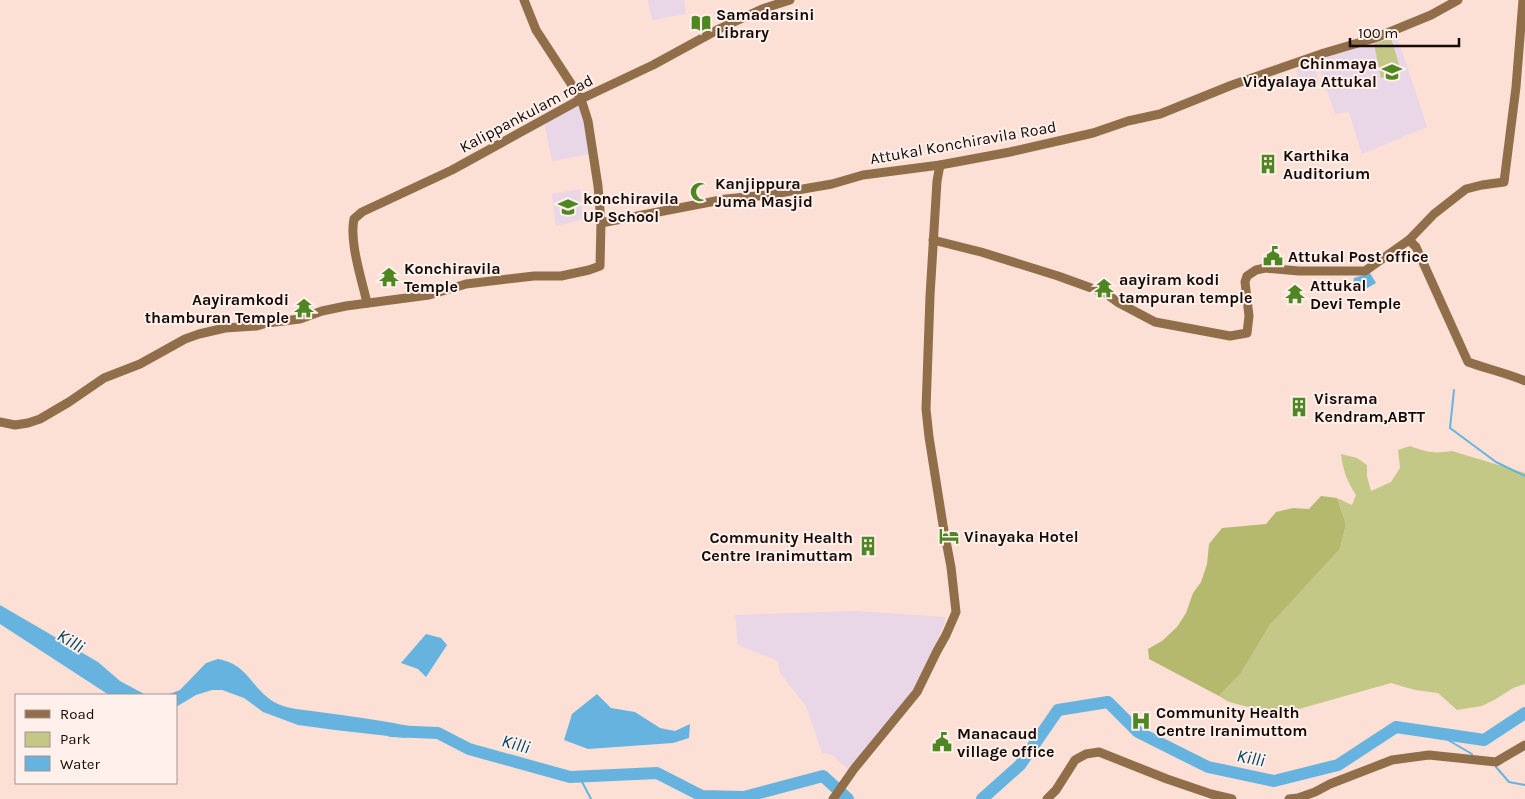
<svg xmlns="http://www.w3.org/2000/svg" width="1525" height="799" font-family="Karla,sans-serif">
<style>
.education{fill:#e9d6e6}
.green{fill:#c3c887}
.forest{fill:#b4b96d}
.water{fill:#66b3df}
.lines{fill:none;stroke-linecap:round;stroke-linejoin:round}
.stream{stroke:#66b3df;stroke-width:2}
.river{stroke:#66b3df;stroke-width:12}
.secondary{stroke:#916e4a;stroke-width:9}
.labels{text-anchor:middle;stroke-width:4;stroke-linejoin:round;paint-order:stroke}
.poi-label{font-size:16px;font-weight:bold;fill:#150a06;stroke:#fff0eb;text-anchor:start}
.street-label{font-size:16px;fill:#150a06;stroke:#fff0eb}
.water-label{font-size:18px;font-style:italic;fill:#004461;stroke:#fff0eb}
</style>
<rect width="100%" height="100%" fill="#fce0d6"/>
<!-- education -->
<g class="education">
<path d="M648 0H684L686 14 652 20Z"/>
<path d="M1395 30 1427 127 1362 154 1349 112 1335 114 1316 59Z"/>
<path d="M1314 64 1319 84 1302 88 1296 70Z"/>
<path d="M580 104 584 116 591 154 552 161 544 121Z"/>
<path d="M580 189 583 219 556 226 552 194Z"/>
<path d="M856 611 945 617V623L911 694 849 770 832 755 822 753 806 706 780 673 778 661 738 645 735 615Z"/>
</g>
<!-- green -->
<g class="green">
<path d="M1391 38 1401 71 1381 78 1374 44Z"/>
<path d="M1410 446C1426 452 1434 454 1452 451L1525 473V684L1513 688 1496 699 1482 706 1457 710 1438 693 1415 690 1391 683 1299 709 1274 710 1252 708 1229 702 1219 696 1241 673 1270 625 1340 549 1346 524 1337 498 1352 505 1356 495C1347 481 1343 471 1341 454L1357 458 1367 465V476L1371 491 1391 482 1400 468 1398 450Z"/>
</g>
<!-- forest -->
<path class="forest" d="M1321 496 1337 498 1346 524 1340 549 1270 625 1241 673 1219 696 1149 659 1148 649 1162 641 1177 627 1186 613 1193 593 1201 582 1207 564 1209 544 1222 528 1266 524 1276 512 1293 508 1309 509Z"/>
<!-- water -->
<g class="water">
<path d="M1370 273 1376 283 1364 290H1352L1354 278Z"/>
<path d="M0 605 98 662 120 681 146 695H109L0 624Z"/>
<path d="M426 634 441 638 447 645 426 677 418 669 401 663Z"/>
<path d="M218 659C248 664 251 688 274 702 285 709 306 710 319 712 349 716 379 720 409 726L406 738 335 730 298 725 263 712 244 698 222 690H212L196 695 176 707V695H167L180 690 206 663Z"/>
<path d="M597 694 611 708 635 712 660 728 675 731 690 724 689 738 673 743 588 749 564 740 572 714Z"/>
</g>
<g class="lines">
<!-- stream -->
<g class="stream">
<path d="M1454 390 1450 428 1496 462 1525 476"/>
<path d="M1436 733 1472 754"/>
<path d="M1496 767 1509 782 1525 785"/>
<path d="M579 776 591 799"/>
</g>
<!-- river -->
<g class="river">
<path d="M391 731 438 733 469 749 570 777 657 773 702 796 744 797 823 776 848 799"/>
<path d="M982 799 1020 765 1058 710 1108 702 1138 732 1208 767 1274 781 1338 765 1396 727 1484 740 1525 713"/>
</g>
<!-- secondary -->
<g class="secondary">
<path d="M601 223 726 199 768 195 832 184 863 175 940 165 1010 152 1093 133 1128 121 1160 114 1232 85 1324 53 1375 38 1431 15 1458 0"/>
<path d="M933 240 981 252 1058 276 1105 293 1119 303 1155 322 1230 336 1247 333 1249 316 1245 282 1247 276 1256 270 1265 268 1299 271H1365L1409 240 1434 214 1466 189 1482 185 1504 182 1516 87 1523 0"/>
<path d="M1409 240 1416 247 1468 362C1487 369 1507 373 1525 381"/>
<path d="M367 303C362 280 349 242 354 219L362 212 452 170 581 99 653 65 719 29 762 9 790 0"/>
<path d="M0 422 15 425 28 423 40 419 69 402 104 378 140 364 185 339 199 334 225 328 257 326 267 323 300 319 322 311 346 306 429 295 466 284 534 276H561L589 270 600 266 601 223 598 186 588 121 581 99 536 30 524 0"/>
<path d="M833 799 854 769 917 692 937 651 946 635 956 612 951 567 943 525 929 437 926 409 930 296 937 181 940 165"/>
<path d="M1047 799 1056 790 1075 760 1086 754 1099 752 1167 779 1211 794 1232 799"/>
<path d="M1289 799 1298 798 1315 792 1330 784 1392 760 1429 755 1496 762 1525 745"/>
</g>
</g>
<!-- icons -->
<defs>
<symbol id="library-bare" viewBox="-9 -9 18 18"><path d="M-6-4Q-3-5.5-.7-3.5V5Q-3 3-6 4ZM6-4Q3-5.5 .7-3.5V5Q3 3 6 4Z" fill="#4e8621" stroke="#fff0eb" stroke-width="2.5" paint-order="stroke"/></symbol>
<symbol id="school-bare" viewBox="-9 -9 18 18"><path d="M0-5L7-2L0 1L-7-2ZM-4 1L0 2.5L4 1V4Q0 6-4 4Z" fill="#4e8621" stroke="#fff0eb" stroke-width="2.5" paint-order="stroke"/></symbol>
<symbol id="building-bare" viewBox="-9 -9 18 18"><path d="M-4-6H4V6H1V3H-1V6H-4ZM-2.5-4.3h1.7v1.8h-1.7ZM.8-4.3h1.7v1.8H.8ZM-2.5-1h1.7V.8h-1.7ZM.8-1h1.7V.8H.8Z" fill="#4e8621" stroke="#fff0eb" stroke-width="2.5" paint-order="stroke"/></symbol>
<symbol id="mosque-bare" viewBox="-9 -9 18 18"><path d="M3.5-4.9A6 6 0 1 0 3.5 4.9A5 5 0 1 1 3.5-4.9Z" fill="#4e8621" stroke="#fff0eb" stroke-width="2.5" paint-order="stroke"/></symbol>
<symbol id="civic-bare" viewBox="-9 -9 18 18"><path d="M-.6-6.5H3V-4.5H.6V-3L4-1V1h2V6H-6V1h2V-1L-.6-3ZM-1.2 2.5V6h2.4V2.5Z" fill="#4e8621" stroke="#fff0eb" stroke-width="2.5" paint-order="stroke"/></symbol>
<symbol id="temple-bare" viewBox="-9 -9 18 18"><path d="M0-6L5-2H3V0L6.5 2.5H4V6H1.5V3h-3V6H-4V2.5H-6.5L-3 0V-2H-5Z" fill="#4e8621" stroke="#fff0eb" stroke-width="2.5" paint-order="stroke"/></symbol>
<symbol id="hotel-bare" viewBox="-9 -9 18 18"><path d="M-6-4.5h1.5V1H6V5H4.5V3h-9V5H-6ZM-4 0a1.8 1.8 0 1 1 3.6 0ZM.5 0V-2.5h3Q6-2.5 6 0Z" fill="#4e8621" stroke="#fff0eb" stroke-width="2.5" paint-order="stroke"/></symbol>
<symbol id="hospital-bare" viewBox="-9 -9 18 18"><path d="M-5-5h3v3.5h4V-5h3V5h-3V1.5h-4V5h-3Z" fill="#4e8621" stroke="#fff0eb" stroke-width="2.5" paint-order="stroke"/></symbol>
</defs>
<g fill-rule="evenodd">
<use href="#library-bare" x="687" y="9" width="28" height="28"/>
<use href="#school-bare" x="1378" y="58" width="28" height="28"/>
<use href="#building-bare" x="1254" y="150" width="28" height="28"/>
<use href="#mosque-bare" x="686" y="178" width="28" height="28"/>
<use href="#school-bare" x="554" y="193" width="28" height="28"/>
<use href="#civic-bare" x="1259" y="242" width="28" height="28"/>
<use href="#temple-bare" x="375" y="263" width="28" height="28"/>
<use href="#temple-bare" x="1090" y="274" width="28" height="28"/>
<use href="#temple-bare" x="1281" y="280" width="28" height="28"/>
<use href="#temple-bare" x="290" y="294" width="28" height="28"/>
<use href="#building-bare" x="1285" y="393" width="28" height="28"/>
<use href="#hotel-bare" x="935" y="522" width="28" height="28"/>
<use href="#building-bare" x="854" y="532" width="28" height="28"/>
<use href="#hospital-bare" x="1127" y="707" width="28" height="28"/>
<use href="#civic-bare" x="928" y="728" width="28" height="28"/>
</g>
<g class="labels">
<!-- poi labels -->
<g class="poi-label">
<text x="716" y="20">Samadarsini<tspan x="716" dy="18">Library</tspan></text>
<text x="1377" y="69" text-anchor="end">Chinmaya<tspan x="1377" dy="18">Vidyalaya Attukal</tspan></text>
<text x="1283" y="161">Karthika<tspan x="1283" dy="18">Auditorium</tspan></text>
<text x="715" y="189">Kanjippura<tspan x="715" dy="18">Juma Masjid</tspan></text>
<text x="583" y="204">konchiravila<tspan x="583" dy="18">UP School</tspan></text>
<text x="1288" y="262">Attukal Post office</text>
<text x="404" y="274">Konchiravila<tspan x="404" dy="18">Temple</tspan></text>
<text x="1119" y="285">aayiram kodi<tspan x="1119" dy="18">tampuran temple</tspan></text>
<text x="1310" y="291">Attukal<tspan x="1310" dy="18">Devi Temple</tspan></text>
<text x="289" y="305" text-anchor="end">Aayiramkodi<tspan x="289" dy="18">thamburan Temple</tspan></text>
<text x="1314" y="404">Visrama<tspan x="1314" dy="18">Kendram,ABTT</tspan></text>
<text x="964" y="542">Vinayaka Hotel</text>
<text x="853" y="543" text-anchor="end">Community Health<tspan x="853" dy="18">Centre Iranimuttam</tspan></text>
<text x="1156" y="718">Community Health<tspan x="1156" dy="18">Centre Iranimuttom</tspan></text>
<text x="957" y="739">Manacaud<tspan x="957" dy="18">village office</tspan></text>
</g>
<!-- street labels -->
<g class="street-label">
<text transform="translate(526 113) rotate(-28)" y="6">Kalippankulam road</text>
<text transform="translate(963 142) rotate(-10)" y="6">Attukal Konchiravila Road</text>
</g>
<!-- water labels -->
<g class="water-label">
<text transform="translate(71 641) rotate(32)" y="6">Killi</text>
<text transform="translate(516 744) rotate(16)" y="6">Killi</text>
<text transform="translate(1251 758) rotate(12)" y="6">Killi</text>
</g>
</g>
<!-- legend -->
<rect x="15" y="694" width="162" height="90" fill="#fff0eb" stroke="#a1948f"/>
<rect x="25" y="710" width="25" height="8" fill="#916e4a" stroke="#a1948f"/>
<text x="60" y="719" font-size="15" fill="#150a06">Road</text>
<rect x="25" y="732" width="25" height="15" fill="#c3c887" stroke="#a1948f"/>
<text x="60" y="744" font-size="15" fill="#150a06">Park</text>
<rect x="25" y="756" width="25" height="15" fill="#66b3df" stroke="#a1948f"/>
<text x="60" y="769" font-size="15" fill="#150a06">Water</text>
<!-- scale -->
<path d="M1350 38v8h109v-8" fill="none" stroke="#150a06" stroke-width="2.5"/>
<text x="1358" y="38" font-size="15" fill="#150a06" stroke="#fff0eb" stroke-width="4" paint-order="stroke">100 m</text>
</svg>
